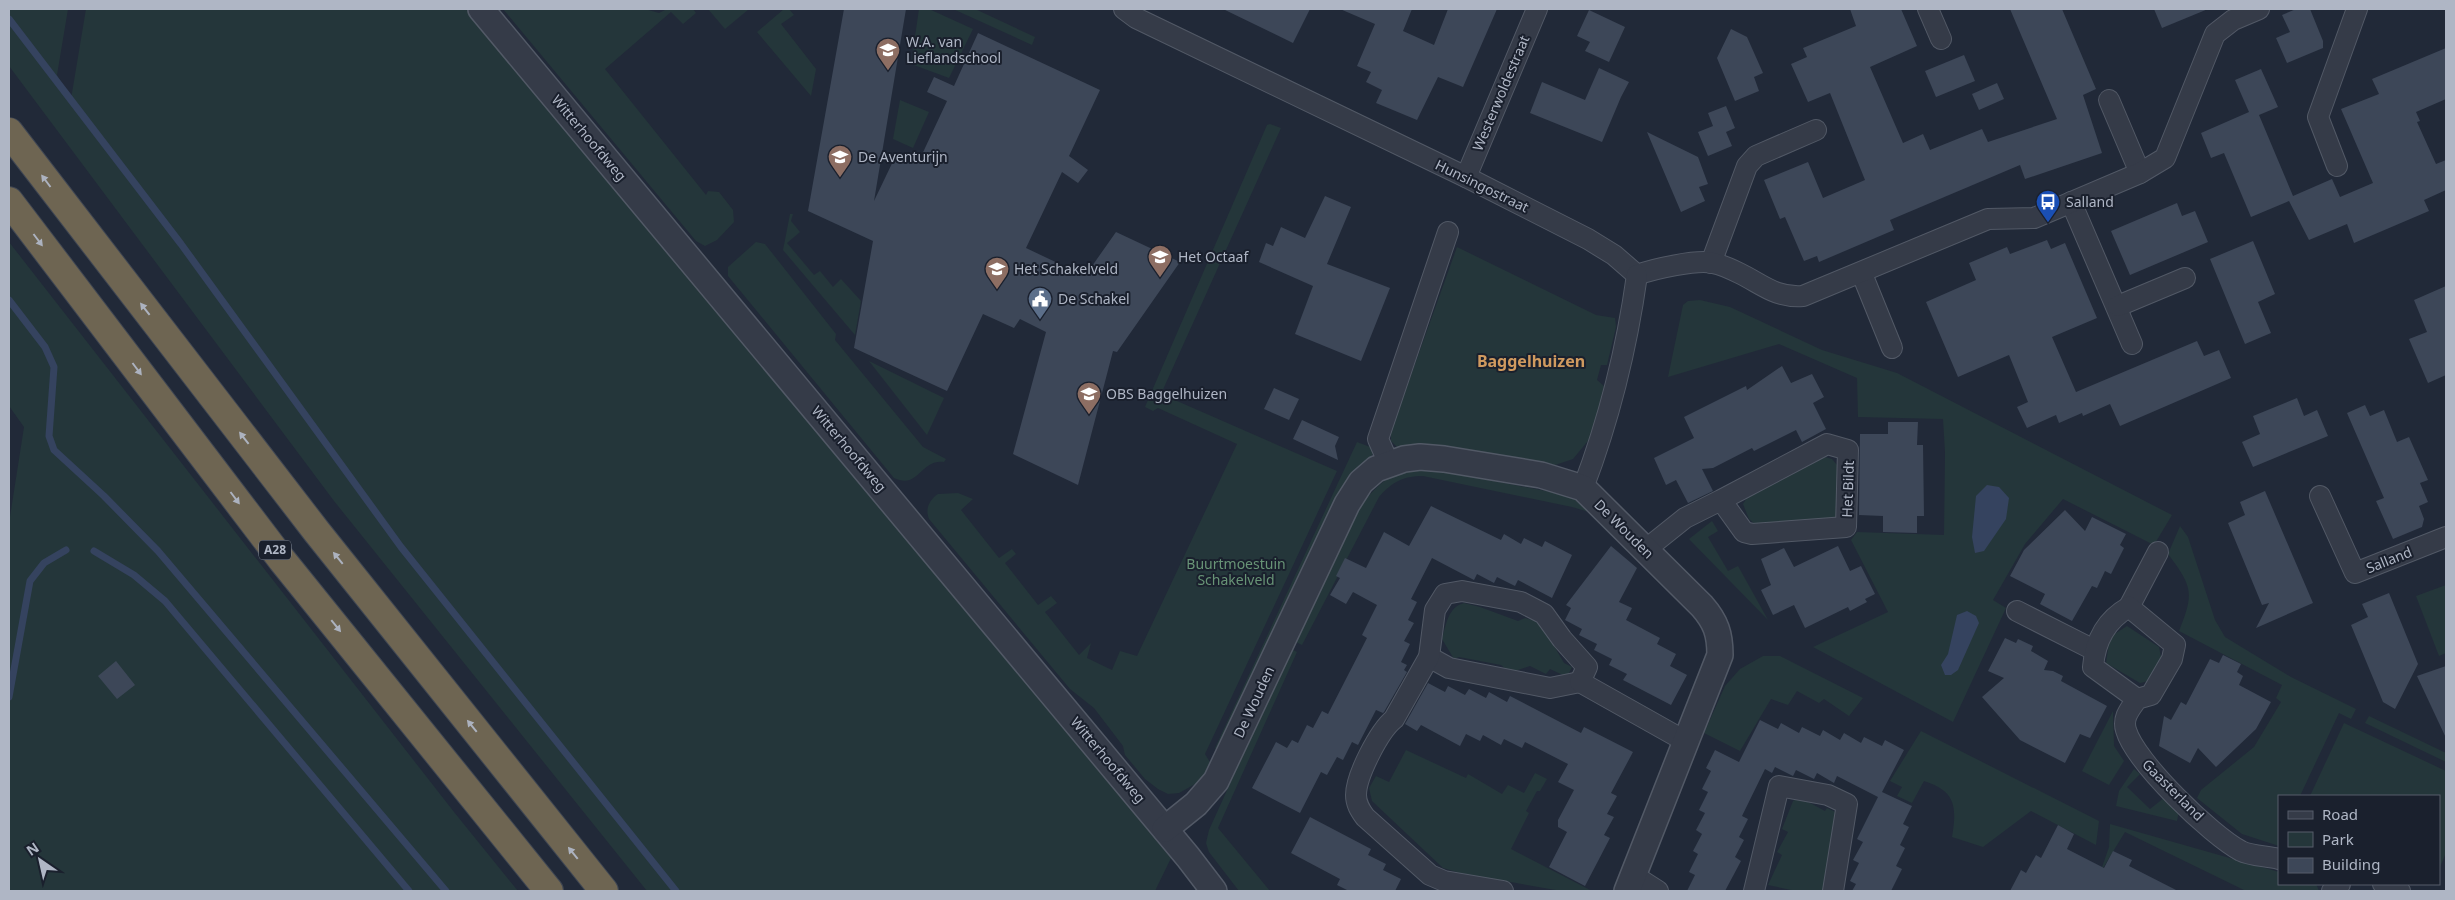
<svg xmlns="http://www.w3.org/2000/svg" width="2455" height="900" font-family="'Noto Sans',sans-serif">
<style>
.green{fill:#24363a}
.water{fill:#35435f}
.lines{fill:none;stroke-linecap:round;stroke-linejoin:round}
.stream{stroke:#35435f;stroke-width:7}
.building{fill:#3d4758}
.minor-casing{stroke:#525966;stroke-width:22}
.tertiary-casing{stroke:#525966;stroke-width:28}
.motorway-casing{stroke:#3f4653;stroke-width:30}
.minor{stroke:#353b48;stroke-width:20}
.tertiary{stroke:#353b48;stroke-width:25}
.motorway{stroke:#6e6552;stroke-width:28}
.oneway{fill:#acb2bf}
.labels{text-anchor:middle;stroke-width:4;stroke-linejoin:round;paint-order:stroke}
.shield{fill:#1a202d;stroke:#828997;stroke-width:1}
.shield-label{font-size:12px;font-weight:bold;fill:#afb6c5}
.poi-label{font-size:14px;fill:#afb6c5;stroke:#1a202d;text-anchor:start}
.street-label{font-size:14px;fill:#afb6c5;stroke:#1a202d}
.park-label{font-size:14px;fill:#689476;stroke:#1a202d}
.quarter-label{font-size:16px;font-weight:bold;fill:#d09a5f;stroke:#1a202d}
</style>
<rect width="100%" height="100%" fill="#212938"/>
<!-- green -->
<g class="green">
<path d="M9 9H68L57 75 71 99 86 9H466L1172 856 1155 891H647L334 501 9 66Z"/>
<path d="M503 9H645L659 13 667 9H693L696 13 683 24 671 12 605 69 706 195 708 191 719 192 733 210 734 222 717 240 705 246 696 241Z"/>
<path d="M708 9H749L725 29Z"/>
<path d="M784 9H789L794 15 781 24 816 69 811 96 757 32Z"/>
<path d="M919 9H929L973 29 949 78 911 64Z"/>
<path d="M953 9H975L1035 37 1032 45Z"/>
<path d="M900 100 929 112 913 148 893 139Z"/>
<path d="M1270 124 1281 128 1161 394 1337 471 1205 754 1213 767 1197 783 1179 793 1168 794 1158 789 1145 779 1125 755 1123 746 1094 708 1070 689 929 519C925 509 929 500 938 494L958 493 973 499 961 510 999 558 1012 549 1016 554 1005 563 1038 605 1051 596 1057 603 1045 612 1079 655 1091 643 1087 658 1112 670 1120 651 1137 656 1237 444 1158 408 1153 411 1145 407 1267 125Z"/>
<path d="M790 214H793L791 221 800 232 787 243 814 275 820 271 833 287 841 279 861 301 855 335 783 250Z"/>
<path d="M9 242 454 812 518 891H9V523L24 427 9 406Z"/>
<path d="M756 242 765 244 836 334 835 340 923 447 946 459 944 462C920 459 919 490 894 478L728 276V267Z"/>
<path d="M1457 247 1596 315 1615 318 1616 327 1607 365H1601L1597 380 1604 386 1592 436 1573 459 1555 465 1439 446 1398 448 1391 441V431Z"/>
<path d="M1700 300 1730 307 1822 350 1897 373 2172 515 2154 545 2063 499 2025 544 1993 600 2006 608 1953 722 1813 647 1888 612 1851 540 1857 532 1944 535 1945 452 1943 419 1858 417 1857 378 1779 344 1668 377 1683 305 1688 301Z"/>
<path d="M869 361 944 398 927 435Z"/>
<path d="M1357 442 1373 448V454L1348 478 1219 753 1215 748Z"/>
<path d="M1825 457 1832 459 1837 465 1839 514 1834 519 1755 524 1749 519 1743 504 1747 498Z"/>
<path d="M1421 467 1567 495 1581 503 1589 512 1572 507 1423 476C1403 476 1392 482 1379 497L1302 645 1296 642 1361 505C1378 484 1393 470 1421 467Z"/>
<path d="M1712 521 1718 531 1708 537 1728 571 1738 566 1768 620 1689 539Z"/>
<path d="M2180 526 2188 537 2215 620 2225 637 2291 677 2356 709 2351 719 2339 713 2300 796H2279V846L2242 834 2197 798 2201 790 2254 747 2281 702 2276 698 2282 685 2179 631C2194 593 2193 587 2168 554Z"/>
<path d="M2446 585V653L2439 656 2416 596Z"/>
<path d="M1464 603 1480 607 1518 621 1525 618 1540 622 1564 663 1572 667 1567 677 1550 669 1546 674 1530 666 1515 671 1507 670 1501 665 1459 657 1454 659 1442 639C1446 625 1448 607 1464 603Z"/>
<path d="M2127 626 2159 647 2161 657 2149 681 2140 683 2106 663 2110 637Z"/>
<path d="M1291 649 1297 652 1218 828 1270 891H1239L1209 852 1206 843 1209 830Z"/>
<path d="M1763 656H1780L1863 698 1849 716 1824 699 1819 703 1797 691 1788 705 1771 699 1740 751 1704 733 1725 686 1740 669Z"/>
<path d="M2113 711 2114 746 2124 761 2109 785 2082 771Z"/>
<path d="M2369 716 2446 753V762L2365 723Z"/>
<path d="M2344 723 2446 771V853L2439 869V796H2310Z"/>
<path d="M1921 731 2099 821 2096 845 2031 811 1983 847 1952 837C1957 807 1956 791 1924 781L1912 803 1897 796 1902 787 1890 781Z"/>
<path d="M1406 750 1466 778 1468 774 1502 794 1508 785 1524 793 1535 773 1547 779 1540 791H1537L1526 811 1529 813 1511 849 1592 891H1561L1460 873 1443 868 1372 801 1369 788 1376 776 1389 782Z"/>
<path d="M2134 769 2140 774 2127 787 2150 809 2164 798 2179 811 2177 821 2116 806 2119 791Z"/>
<path d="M1799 797 1825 811 1827 808 1842 815 1835 857 1825 876 1831 878 1828 891H1796L1768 885 1782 855 1777 852 1788 832 1782 829 1793 801Z"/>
<path d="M2110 824 2279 872V884H2316L2319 891H2246L2125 832 2100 873 2109 847Z"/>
</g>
<!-- water -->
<g class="water">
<path d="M1987 485 1999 487 2009 498 2006 519 1984 551 1975 553 1972 537 1976 496Z"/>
<path d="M1967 611 1976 616 1979 623 1958 670 1951 675H1945L1941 665 1948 654 1957 615Z"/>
</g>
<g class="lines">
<!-- stream -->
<g class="stream">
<path d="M9 19 181 244 401 547 676 891"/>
<path d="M9 300 45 347 54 367 49 436 54 450 104 496 158 551 446 891"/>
<path d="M94 551 134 575 165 601 409 891"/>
<path d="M9 697 30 581 44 563 66 550"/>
</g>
</g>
<!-- building -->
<g class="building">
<path d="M844 9H906L874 201 897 153 918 163 947 101 927 92 934 77 954 86 978 33 1100 90 1069 156 1088 170 1078 183 1062 172 1026 248 1085 276 1116 232 1180 262 1117 352 1113 351 1078 485 1013 454 1046 332 1020 319 1014 328 983 314 947 391 854 348 873 241 808 211Z"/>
<path d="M1223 9 1290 10 1310 9 1293 43Z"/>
<path d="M1340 9H1412L1403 31 1434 45 1448 9H1497L1463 87 1438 77 1417 120 1376 103 1382 90 1366 82 1371 72 1357 66 1375 24Z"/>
<path d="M1850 9H1901L1917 46 1870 67 1903 143 1923 134 1930 150 1982 129 1988 142 2057 119 2010 9H2062L2096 89 2083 95 2102 153 2025 179 2020 165 1890 220 1894 230 1819 262 1817 256 1804 261 1785 217 1780 219 1764 180 1808 162 1823 198 1865 180 1830 93 1808 102 1791 64 1807 57 1803 48 1856 26Z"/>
<path d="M2154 9H2208L2162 28Z"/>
<path d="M2296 9H2310L2323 41V48L2287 63 2276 38 2290 32 2282 15Z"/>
<path d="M1589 10 1625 27 1609 62 1585 51 1590 42 1577 36Z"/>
<path d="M1731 29 1747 37 1763 73 1754 77 1759 91 1735 101 1717 58Z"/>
<path d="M2446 48V99L2416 112 2420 121 2417 122 2436 164 2446 160V190L2424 200 2429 211 2354 243 2347 224 2309 240 2289 201 2251 217 2224 153 2211 158 2201 133 2249 112 2235 80 2261 69 2278 107 2259 115 2293 196 2332 179 2340 197 2373 183 2341 109 2379 94 2372 79Z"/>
<path d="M1964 55 1975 81 1936 97 1925 71Z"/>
<path d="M1599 68 1629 82 1621 97 1602 142 1530 113 1542 82 1585 100Z"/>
<path d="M1997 83 2004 99 1979 110 1972 94Z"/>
<path d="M1726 106 1735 128 1726 132 1732 146 1708 156 1698 132 1713 126 1708 113Z"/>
<path d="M1647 132 1698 157 1708 184 1699 187 1705 201 1681 212Z"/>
<path d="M1325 196 1351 207 1327 264 1390 288 1361 361 1295 334 1313 286 1259 262 1266 243 1273 246 1281 227 1305 238Z"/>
<path d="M2177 203 2182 216 2195 211 2208 242 2130 275 2111 231Z"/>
<path d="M2047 240 2051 249 2065 243 2097 318 2052 337 2076 392 2197 341 2204 356 2219 350 2231 378 2120 426 2110 404 2083 416 2082 413 2059 423 2056 415 2027 428 2017 407 2028 402 2009 355 1958 377 1926 302 1976 280 1969 263 2007 247 2010 254Z"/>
<path d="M2253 241 2275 294 2258 302 2271 333 2245 344 2210 259Z"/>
<path d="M2446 286V375L2428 383 2409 339 2427 332 2414 300Z"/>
<path d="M1782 366 1791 383 1812 374 1824 397 1813 403 1826 429 1802 442 1796 430 1754 451 1752 448 1713 468 1702 469 1713 491 1688 503 1676 480 1666 485 1654 458 1694 438 1684 417 1746 386 1747 390Z"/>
<path d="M1274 388 1299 399 1289 420 1264 409Z"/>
<path d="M2297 398 2304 416 2317 410 2328 436 2253 467 2242 442 2260 434 2253 416Z"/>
<path d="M2365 405 2370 416 2384 410 2397 442 2409 437 2428 480 2420 483 2428 502 2419 506 2424 519 2422 527 2393 539 2376 501 2384 498 2347 413Z"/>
<path d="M1302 420 1339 437 1335 446 1338 460 1293 439Z"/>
<path d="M1888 422H1918L1917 445H1923L1924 516H1917V533L1883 532V516L1859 515 1860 434H1888Z"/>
<path d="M2265 491 2313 603 2256 628 2269 603 2262 605 2228 523 2245 515 2240 502Z"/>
<path d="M1431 506 1501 540 1504 534 1521 544 1524 538 1542 547 1545 541 1572 555 1552 598 1518 580 1515 586 1497 577 1494 583 1477 574 1474 580 1432 558 1411 599 1417 602 1408 620 1414 623 1404 641 1410 644 1401 662 1407 665 1404 670 1407 672 1384 712 1383 713 1376 710 1358 745 1352 742 1343 760 1337 757 1327 775 1321 772 1300 813 1252 788 1276 742 1287 748 1292 740 1298 743 1307 725 1313 728 1322 711 1328 714 1367 638 1362 635 1377 605 1353 592 1346 604 1330 595 1340 578 1336 576 1345 558 1366 568 1384 532 1409 546Z"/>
<path d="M2065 510 2085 531 2092 517 2126 534 2120 545 2124 548 2111 574 2105 571 2097 588 2092 586 2072 621 2040 604 2045 594 2010 576 2024 550Z"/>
<path d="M1611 546 1637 568 1619 602 1632 608 1626 620 1660 638 1657 644 1676 654 1670 666 1687 675 1671 705 1623 680 1627 674 1609 665 1612 659 1594 650 1597 644 1579 635 1582 629 1565 620 1571 608 1566 605Z"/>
<path d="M1838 546 1850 571 1861 566 1875 594 1865 599 1867 602 1850 611 1848 607 1805 628 1794 605 1773 615 1761 590 1771 585 1761 559 1784 548 1794 567Z"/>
<path d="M2389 593 2418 664 2395 709 2383 702 2351 625 2368 617 2362 604Z"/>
<path d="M2005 638 2016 643 2018 639 2033 646 2031 651 2048 661 2044 670 2053 671 2063 676 2061 681 2107 706 2090 738 2080 734 2065 763 2020 740 1982 697 2004 678 1988 671Z"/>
<path d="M2223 655 2241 664 2237 672 2243 676 2239 685 2271 702 2256 729 2216 767 2198 748 2190 763 2159 746 2164 716 2171 720 2181 702 2186 705 2210 659 2219 663Z"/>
<path d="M116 661 135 685 117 699 98 676Z"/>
<path d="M2446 666V738L2417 676Z"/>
<path d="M1428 683 1445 692 1448 686 1465 695 1469 689 1486 698 1489 692 1507 702 1510 696 1581 733 1584 727 1633 752 1611 793 1617 796 1607 814 1614 817 1604 835 1610 838 1585 886 1549 867 1567 832 1558 827V820L1574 790 1558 782 1568 764 1525 742 1522 748 1504 739 1501 745 1483 735 1480 741 1466 734 1460 746 1421 725 1417 731 1405 724Z"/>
<path d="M1760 720 1778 729 1781 723 1799 733 1802 727 1820 736 1823 730 1840 740 1844 733 1861 743 1864 737 1882 746 1885 740 1904 750 1882 792 1912 806 1903 824 1909 827 1900 845 1905 848 1896 866 1902 869 1891 891H1852L1856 884 1850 881 1859 863 1853 860 1863 842 1857 839 1878 797 1837 776 1834 783 1817 773 1814 779 1796 770 1793 776 1775 767 1772 773 1765 769 1742 816 1748 819 1739 837 1744 840 1735 857 1741 861 1725 891H1687L1695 875 1689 872 1698 854 1693 851 1702 834 1696 830 1705 813 1699 810 1708 792 1702 789 1711 771 1706 768 1715 750 1739 762Z"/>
<path d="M1310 817 1371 849 1368 855 1386 864 1383 870 1401 879 1395 891H1349L1337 885 1340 879 1291 853Z"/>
<path d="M2058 825 2074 834 2067 849 2104 868 2113 851 2132 860 2129 866 2178 891H2010L2021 870 2026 873 2036 855 2041 858Z"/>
</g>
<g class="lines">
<defs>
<g id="minor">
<path d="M1124 9 1136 18 1466 177 1588 239 1614 255 1637 275"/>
<path d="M1928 9 1941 39"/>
<path d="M2109 100 2140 173"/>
<path d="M2337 166 2318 117 2357 9"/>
<path d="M1466 177 1537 9"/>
<path d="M2071 202 2132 344"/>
<path d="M1711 263 1747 166 1756 156 1816 130"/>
<path d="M1862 274 1892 348"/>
<path d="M1637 275C1653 269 1698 259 1713 263 1722 265 1731 269 1739 273 1762 284 1775 298 1803 296L1988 219 2034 218 2140 173 2165 158 2215 34 2233 20 2259 9"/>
<path d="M2118 306 2185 278"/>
<path d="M1389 464 1378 439 1448 232"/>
<path d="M1583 488C1609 420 1627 347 1637 275"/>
<path d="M2320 496 2355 573 2446 537"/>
<path d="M1645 550 1685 518 1721 500 1744 532 1752 534 1846 527 1848 450 1827 444 1721 500"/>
<path d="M2129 607 2158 552"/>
<path d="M2017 611 2094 650"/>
<path d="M1429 657 1449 668 1550 688 1580 682"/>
<path d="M2137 699 2093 667C2095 641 2106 620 2129 607L2175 645 2172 659 2151 695 2137 699C2131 708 2122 717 2126 730 2135 762 2211 835 2241 851 2251 856 2267 856 2279 859"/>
<path d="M1633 875 1658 891"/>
<path d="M2383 884 2400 891"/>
<path d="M1503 891 1444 881 1430 875 1365 817C1360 810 1356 804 1356 795 1356 776 1379 731 1394 719L1429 657 1435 610 1445 594 1462 591 1521 602 1544 614 1562 639 1587 667 1580 682 1685 741"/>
<path d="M1754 891 1779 786 1828 795 1847 804 1833 891"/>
<path d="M2332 891 2340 884"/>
</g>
<g id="tertiary">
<path d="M481 9 1188 857 1214 891"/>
<path d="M1165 829 1196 804 1216 781 1347 504 1361 482 1376 469 1404 459 1420 457 1444 459 1541 475 1583 488 1702 606C1716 622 1720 634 1720 655L1627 891"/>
</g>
<g id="motorway">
<path d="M9 132 317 532 604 891"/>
<path d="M9 201 282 560 549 891"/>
</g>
</defs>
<!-- minor casing -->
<use href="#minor" class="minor-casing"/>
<!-- tertiary casing -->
<use href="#tertiary" class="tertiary-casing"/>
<!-- motorway casing -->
<use href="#motorway" class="motorway-casing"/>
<!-- minor -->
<use href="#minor" class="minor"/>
<!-- tertiary -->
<use href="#tertiary" class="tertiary"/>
<!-- motorway -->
<use href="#motorway" class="motorway"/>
</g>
<!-- one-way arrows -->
<defs><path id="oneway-solid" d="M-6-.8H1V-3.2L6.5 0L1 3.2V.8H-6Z" transform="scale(1.25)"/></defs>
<g class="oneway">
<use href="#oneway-solid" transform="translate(46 181) rotate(-127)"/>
<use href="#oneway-solid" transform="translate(38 240) rotate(53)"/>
<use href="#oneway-solid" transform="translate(145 309) rotate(-128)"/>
<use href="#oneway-solid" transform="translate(137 369) rotate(53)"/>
<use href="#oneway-solid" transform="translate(244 438) rotate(-128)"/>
<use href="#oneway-solid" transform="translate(235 498) rotate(53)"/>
<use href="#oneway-solid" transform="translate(338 558) rotate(-129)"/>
<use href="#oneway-solid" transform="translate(336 626) rotate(51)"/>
<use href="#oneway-solid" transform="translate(472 726) rotate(-129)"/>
<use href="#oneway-solid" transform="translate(573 853) rotate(-129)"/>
</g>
<!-- icons -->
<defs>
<symbol id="school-pin" viewBox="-11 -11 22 30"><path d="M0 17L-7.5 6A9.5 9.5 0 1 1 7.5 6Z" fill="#8d6e63" stroke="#1a202d"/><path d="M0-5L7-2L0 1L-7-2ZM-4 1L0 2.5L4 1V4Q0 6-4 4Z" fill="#fff"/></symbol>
<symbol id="bus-pin" viewBox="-11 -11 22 30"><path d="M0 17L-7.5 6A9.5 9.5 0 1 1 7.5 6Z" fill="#1a4fb4" stroke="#1a202d"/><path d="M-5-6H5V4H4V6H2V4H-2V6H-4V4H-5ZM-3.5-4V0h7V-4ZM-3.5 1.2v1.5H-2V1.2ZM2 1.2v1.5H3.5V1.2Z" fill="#fff"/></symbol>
<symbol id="civic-pin" viewBox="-11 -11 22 30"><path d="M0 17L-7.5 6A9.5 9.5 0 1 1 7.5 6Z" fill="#5c6f8a" stroke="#1a202d"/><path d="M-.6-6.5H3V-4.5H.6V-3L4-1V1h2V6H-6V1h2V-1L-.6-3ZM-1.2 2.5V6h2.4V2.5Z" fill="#fff"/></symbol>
</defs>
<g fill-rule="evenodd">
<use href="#school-pin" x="874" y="36" width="28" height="38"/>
<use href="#school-pin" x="826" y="143" width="28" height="38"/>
<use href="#bus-pin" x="2034" y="188" width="28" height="38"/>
<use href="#school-pin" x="1146" y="243" width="28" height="38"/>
<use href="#school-pin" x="983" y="255" width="28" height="38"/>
<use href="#civic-pin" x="1026" y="285" width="28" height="38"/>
<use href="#school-pin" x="1075" y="380" width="28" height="38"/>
</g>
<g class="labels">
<!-- shield labels -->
<rect class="shield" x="259" y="540.5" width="32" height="19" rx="4"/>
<g class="shield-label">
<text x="275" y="554">A28</text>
</g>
<!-- poi labels -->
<g class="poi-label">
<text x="906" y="47">W.A. van<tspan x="906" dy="16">Lieflandschool</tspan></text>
<text x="858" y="162">De Aventurijn</text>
<text x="2066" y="207">Salland</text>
<text x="1178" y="262">Het Octaaf</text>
<text x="1014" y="274">Het Schakelveld</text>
<text x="1058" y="304">De Schakel</text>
<text x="1106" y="399">OBS Baggelhuizen</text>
</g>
<!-- street labels -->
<g class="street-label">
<text transform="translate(1501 93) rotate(-67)" y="5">Westerwoldestraat</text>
<text transform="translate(589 138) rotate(50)" y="5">Witterhoofdweg</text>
<text transform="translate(1482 186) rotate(26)" y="5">Hunsingostraat</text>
<text transform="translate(849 449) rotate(50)" y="5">Witterhoofdweg</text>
<text transform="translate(1848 489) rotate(-88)" y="5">Het Bildt</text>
<text transform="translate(1624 529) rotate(45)" y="5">De Wouden</text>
<text transform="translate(2389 560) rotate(-22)" y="5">Salland</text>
<text transform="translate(1254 702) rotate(-65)" y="5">De Wouden</text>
<text transform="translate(1108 760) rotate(50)" y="5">Witterhoofdweg</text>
<text transform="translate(2173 790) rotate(45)" y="5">Gaasterland</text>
</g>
<!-- park labels -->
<g class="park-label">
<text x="1236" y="569">Buurtmoestuin<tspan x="1236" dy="16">Schakelveld</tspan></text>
</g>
<!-- quarter labels -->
<g class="quarter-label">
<text x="1531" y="367">Baggelhuizen</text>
</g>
</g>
<!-- border -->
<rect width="2455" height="900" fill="none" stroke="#afb6c5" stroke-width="20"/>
<!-- legend -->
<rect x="2278" y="795" width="162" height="90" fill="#1a202d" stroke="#565c6a"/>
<rect x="2288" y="811" width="25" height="8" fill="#353b48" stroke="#565c6a"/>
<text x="2322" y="820" font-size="15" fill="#afb6c5">Road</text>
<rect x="2288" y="832" width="25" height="15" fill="#24363a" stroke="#565c6a"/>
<text x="2322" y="845" font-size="15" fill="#afb6c5">Park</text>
<rect x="2288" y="858" width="25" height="15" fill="#3d4758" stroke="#565c6a"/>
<text x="2322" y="870" font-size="15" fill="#afb6c5">Building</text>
<!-- north arrow -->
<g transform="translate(40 860) rotate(326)" stroke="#1a202d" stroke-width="4" paint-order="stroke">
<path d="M0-4L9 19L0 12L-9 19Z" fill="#afb6c5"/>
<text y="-8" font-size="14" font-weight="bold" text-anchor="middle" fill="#afb6c5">N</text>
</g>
</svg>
